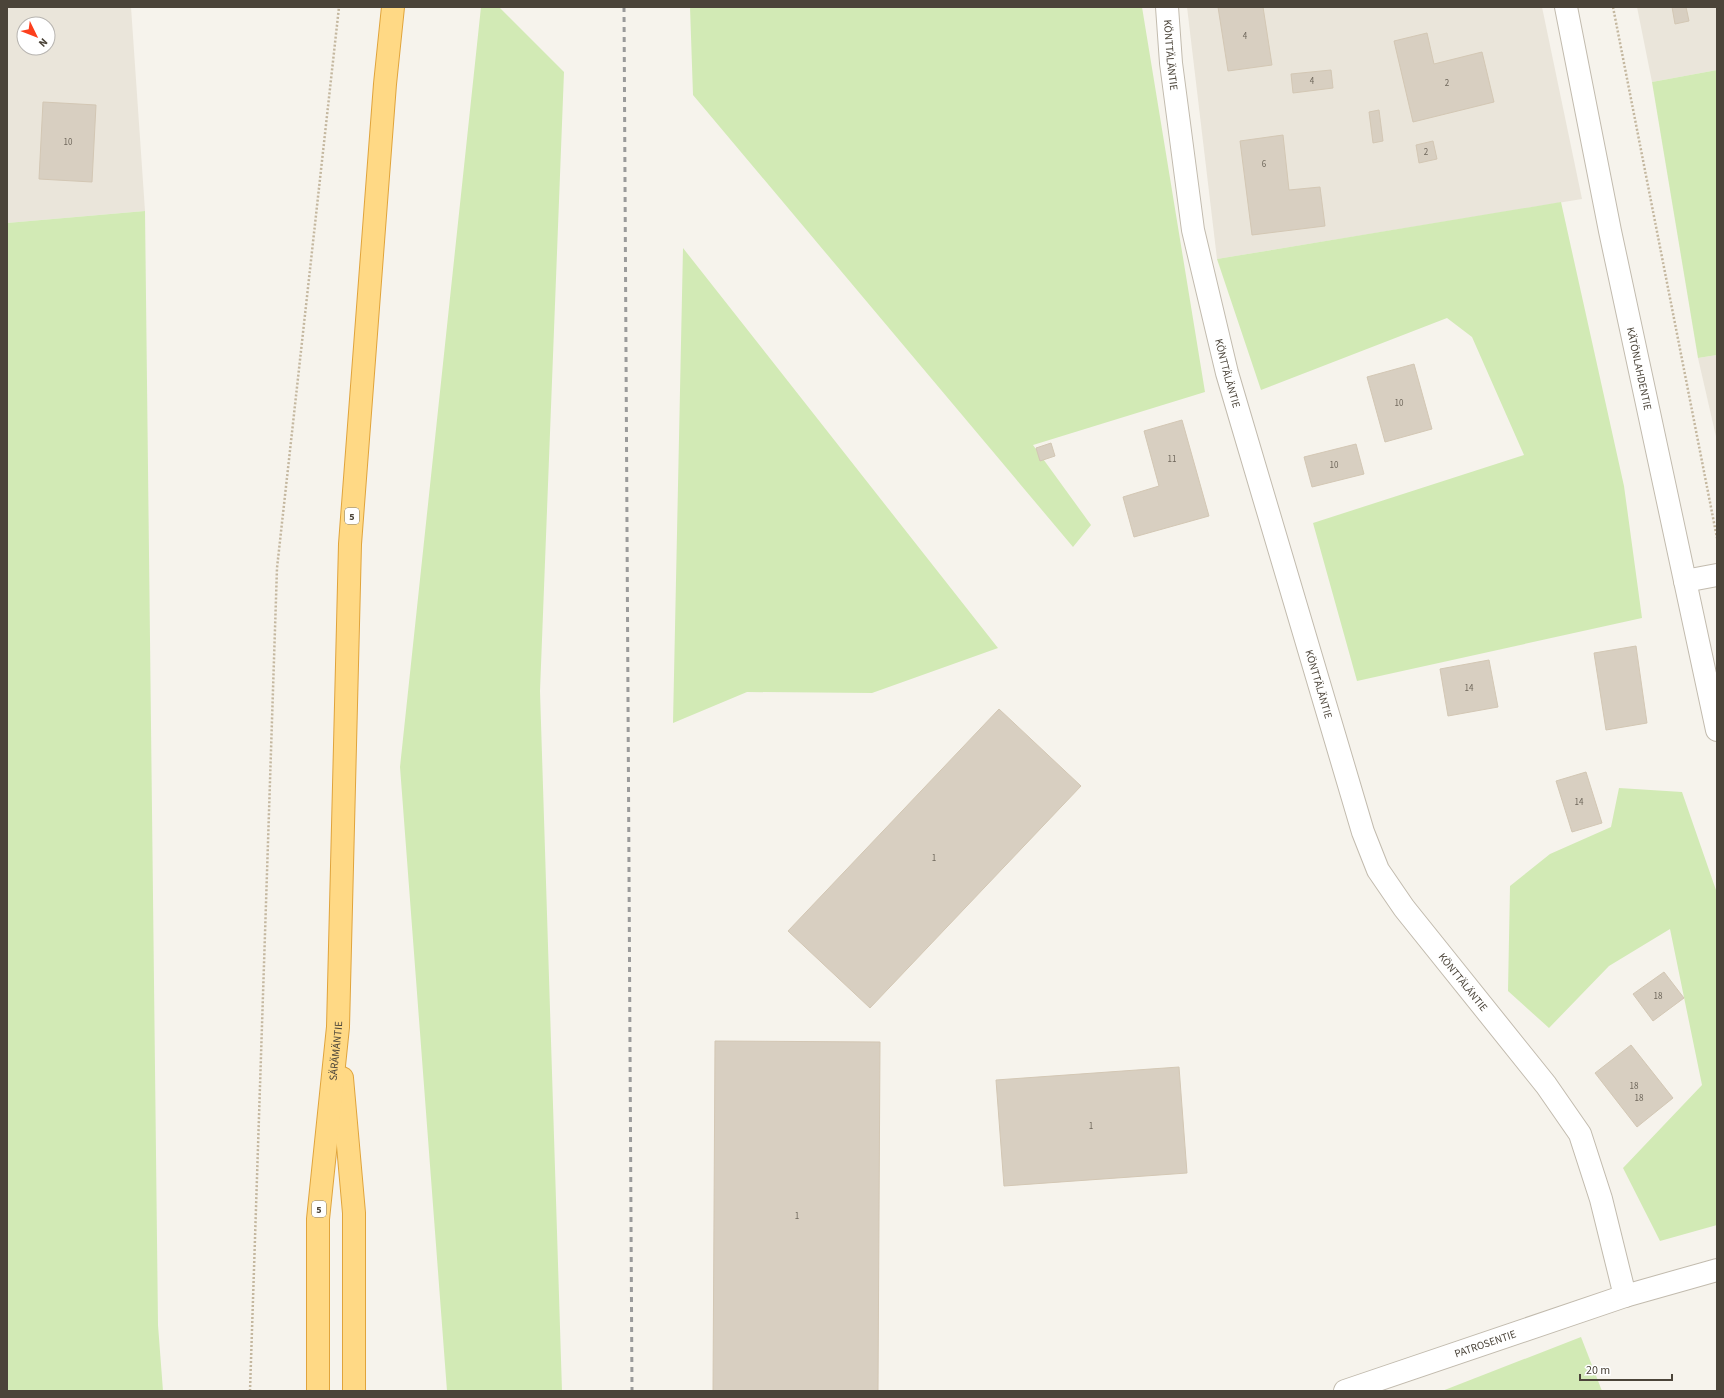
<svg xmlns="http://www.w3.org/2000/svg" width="1724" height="1398" font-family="'Source Sans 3',sans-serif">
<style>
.residential{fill:#eae5da;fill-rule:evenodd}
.green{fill:#d2eab5}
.building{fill:#d8cfc1;stroke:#d3c7b4}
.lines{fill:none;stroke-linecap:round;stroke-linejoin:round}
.minor-casing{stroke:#c2bbae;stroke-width:24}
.trunk-casing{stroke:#e0a43c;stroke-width:24}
.path{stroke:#c4b79f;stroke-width:2.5;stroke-dasharray:2 2;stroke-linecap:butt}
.minor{stroke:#fff;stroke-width:22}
.trunk{stroke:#ffd985;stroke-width:22}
.rail{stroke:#9a9a9a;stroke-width:3;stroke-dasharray:5 5;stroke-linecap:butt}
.labels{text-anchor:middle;stroke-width:3;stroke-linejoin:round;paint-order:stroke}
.number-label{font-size:9px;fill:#6e675b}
.shield{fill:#fff;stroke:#817c74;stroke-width:1}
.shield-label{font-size:10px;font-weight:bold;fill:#4b4439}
.street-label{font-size:11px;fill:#4b4439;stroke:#fff}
</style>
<rect width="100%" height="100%" fill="#f6f3ec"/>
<!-- residential -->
<g class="residential">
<path d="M7 7H131L145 211 7 223ZM24 24H48V48H24Z"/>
<path d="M1187 7H1542L1582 199 1217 259Z"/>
<path d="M1637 7H1717V70L1652 82Z"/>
<path d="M1717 355V441L1698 358Z"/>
</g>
<!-- green -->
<g class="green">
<path d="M481 7H499L564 72 540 691 562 1391H447L400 767Z"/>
<path d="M690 7H1142L1205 392 1033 445 1091 525 1073 547 693 95Z"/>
<path d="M1717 70V355L1698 358 1652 82Z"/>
<path d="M1561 202 1624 486 1642 618 1357 681 1313 523 1524 455 1472 337 1447 318 1261 390 1217 259Z"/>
<path d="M145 211 158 1325 163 1391H7V223Z"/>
<path d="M683 248 998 648 872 693 747 692 673 723Z"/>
<path d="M1619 788 1682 792 1717 893V1225L1660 1241 1623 1168 1702 1085 1670 929 1609 966 1549 1028 1508 991 1510 886 1550 854 1611 827Z"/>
<path d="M1581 1337 1602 1391H1442Z"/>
</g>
<!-- building -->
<g class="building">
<path d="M1218 7H1263L1272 65 1228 71Z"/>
<path d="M1672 7H1686L1689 21 1675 24Z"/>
<path d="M1427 33 1434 64 1482 52 1494 102 1413 122 1394 41Z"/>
<path d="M1331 70 1333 88 1293 93 1291 74Z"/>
<path d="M43 102 96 105 92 182 39 179Z"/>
<path d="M1379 110 1383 141 1373 143 1369 112Z"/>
<path d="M1283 135 1289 190 1320 187 1325 226 1252 235 1240 141Z"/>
<path d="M1433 141 1437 159 1419 163 1416 145Z"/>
<path d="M1414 364 1432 429 1385 442 1367 377Z"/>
<path d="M1182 420 1209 516 1134 537 1123 497 1159 486 1144 431Z"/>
<path d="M1051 443 1055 456 1040 461 1036 448Z"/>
<path d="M1356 444 1364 474 1312 487 1304 457Z"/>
<path d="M1636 646 1647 723 1606 730 1594 653Z"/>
<path d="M1489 660 1498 707 1448 716 1440 669Z"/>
<path d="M999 709 1081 786 870 1008 788 931Z"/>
<path d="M1586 772 1602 823 1572 832 1556 781Z"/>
<path d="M1664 972 1684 998 1653 1021 1633 994Z"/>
<path d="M715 1041 880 1042 878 1391H713Z"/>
<path d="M1631 1045 1673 1098 1637 1127 1595 1073Z"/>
<path d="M1179 1067 1187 1173 1004 1186 996 1080Z"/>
</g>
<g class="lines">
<defs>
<g id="minor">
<path id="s1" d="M1167 7 1171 63 1193 230 1227 373 1363 832 1378 870 1404 908 1546 1085 1580 1134 1601 1199 1625 1296"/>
<path id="s2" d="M1566 7 1610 231 1717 730"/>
<path d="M1685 581 1717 575"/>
<path id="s3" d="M1345 1391 1625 1296 1717 1270"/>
</g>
<g id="trunk">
<path d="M342 1078 354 1213V1391"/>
<path id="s4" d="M318 1391V1219L338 1027 350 544 385 84 393 7"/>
</g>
</defs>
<!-- minor casing -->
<use href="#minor" class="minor-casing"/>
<!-- trunk casing -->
<use href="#trunk" class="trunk-casing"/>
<!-- path -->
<g class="path">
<path d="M1613 7 1717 538"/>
<path d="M250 1391 277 568 339 7"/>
</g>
<!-- minor -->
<use href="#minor" class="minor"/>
<!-- trunk -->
<use href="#trunk" class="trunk"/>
<!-- rail -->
<path class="rail" d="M624 7 632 1391"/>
</g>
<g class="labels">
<!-- number labels -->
<g class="number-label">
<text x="1245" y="39">4</text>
<text x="1312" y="84">4</text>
<text x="1447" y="86">2</text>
<text x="68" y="145">10</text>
<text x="1426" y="155">2</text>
<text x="1264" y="167">6</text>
<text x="1399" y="406">10</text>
<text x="1172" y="462">11</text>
<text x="1334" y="468">10</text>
<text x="1469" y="691">14</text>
<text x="1579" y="805">14</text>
<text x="934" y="861">1</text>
<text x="1658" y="999">18</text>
<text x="1634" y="1089">18</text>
<text x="1639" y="1101">18</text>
<text x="1091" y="1129">1</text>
<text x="797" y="1219">1</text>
</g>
<!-- shield labels -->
<g class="shield">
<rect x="345" y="508" width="14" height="16" rx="3"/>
<rect x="312" y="1201" width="14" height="16" rx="3"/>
</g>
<g class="shield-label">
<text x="352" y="520">5</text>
<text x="319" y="1213">5</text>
</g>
<!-- street labels -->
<g class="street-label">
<text dy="4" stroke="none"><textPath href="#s1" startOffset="48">KÖNTTÄLÄNTIE</textPath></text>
<text dy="4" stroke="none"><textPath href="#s2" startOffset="369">KÄTÖNLAHDENTIE</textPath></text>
<text dy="4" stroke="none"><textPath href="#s1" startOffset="372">KÖNTTÄLÄNTIE</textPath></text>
<text dy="4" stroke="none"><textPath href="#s1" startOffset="696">KÖNTTÄLÄNTIE</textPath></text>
<text dy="4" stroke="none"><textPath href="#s1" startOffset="1032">KÖNTTÄLÄNTIE</textPath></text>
<text dy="4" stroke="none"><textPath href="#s4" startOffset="341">SÄRÄMÄNTIE</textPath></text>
<text dy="4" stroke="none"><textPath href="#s3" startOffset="148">PATROSENTIE</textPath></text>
</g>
</g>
<!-- border -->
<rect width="1724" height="1398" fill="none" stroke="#4b4439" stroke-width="16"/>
<!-- north arrow -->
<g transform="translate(36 36) rotate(133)"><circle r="19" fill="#ffffff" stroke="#b7b4b0"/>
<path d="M0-3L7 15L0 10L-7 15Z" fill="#fc3f1d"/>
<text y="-6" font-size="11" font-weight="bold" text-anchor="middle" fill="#4b4439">N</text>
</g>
<!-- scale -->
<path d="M1580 1374v6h92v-6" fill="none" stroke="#4b4439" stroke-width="2"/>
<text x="1586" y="1374" font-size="12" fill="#4b4439" stroke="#ffffff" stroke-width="3" paint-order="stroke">20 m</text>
</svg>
